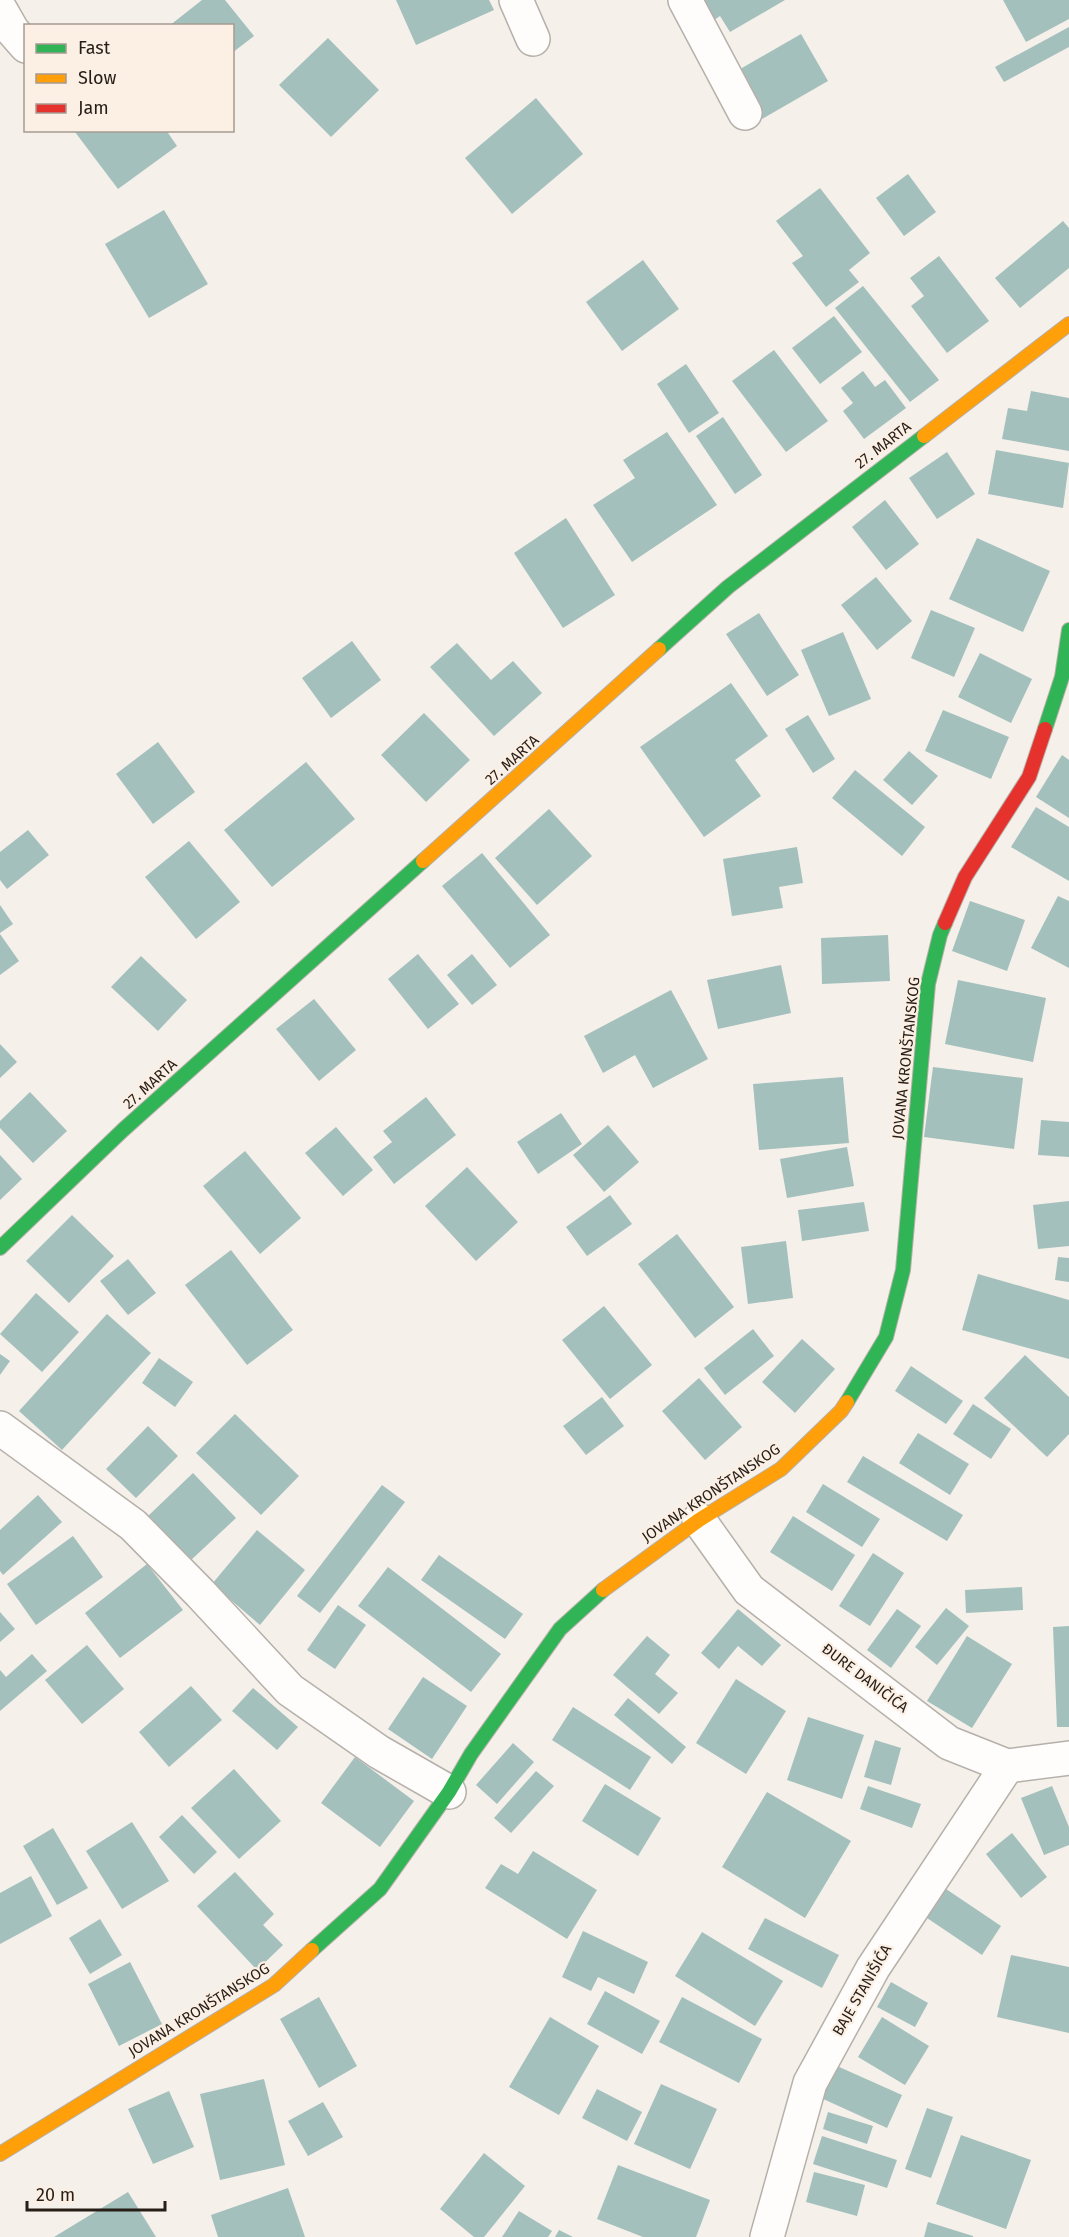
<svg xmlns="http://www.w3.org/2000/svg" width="1069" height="2237" font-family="'Fira Sans',sans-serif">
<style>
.building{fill:#a3c0bd}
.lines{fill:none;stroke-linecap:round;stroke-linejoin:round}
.street-casing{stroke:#b6b0aa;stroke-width:36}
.fast-casing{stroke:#b6b0aa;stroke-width:16}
.slow-casing{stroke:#b6b0aa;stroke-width:16}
.jam-casing{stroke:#b6b0aa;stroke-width:16}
.street{stroke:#fefdfc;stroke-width:33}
.fast{stroke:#30b455;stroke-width:14}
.slow{stroke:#ff9f0a;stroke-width:14}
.jam{stroke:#e5322d;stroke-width:14}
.labels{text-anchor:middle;stroke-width:4.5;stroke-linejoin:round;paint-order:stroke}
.street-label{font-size:15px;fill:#261e17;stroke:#fcefe4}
</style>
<rect width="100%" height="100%" fill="#f6f0ea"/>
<!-- building -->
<g class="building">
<path d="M202 0H225L254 36 232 53V26H169Z"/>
<path d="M396 0H489L494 10 416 45Z"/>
<path d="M692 0H785L730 32 720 16 707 25Z"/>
<path d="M1003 0H1069V19L1026 42Z"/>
<path d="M1069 27V47L1004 82 995 67Z"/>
<path d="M801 34 828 81 762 119 735 72Z"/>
<path d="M328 38 379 90 331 137 279 85Z"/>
<path d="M536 98 583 154 512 214 465 158Z"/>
<path d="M77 130H166L177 146 118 189 75 132Z"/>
<path d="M908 174 936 212 904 236 876 198Z"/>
<path d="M820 188 870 253 849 270 859 282 826 307 792 263 803 256 776 221Z"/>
<path d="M164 210 208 284 149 318 105 244Z"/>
<path d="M1063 221 1069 228V268L1020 308 995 278Z"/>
<path d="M939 256 989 321 947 353 911 306 924 296 910 278Z"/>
<path d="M643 260 679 309 622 351 586 302Z"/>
<path d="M863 286 939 380 910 402 835 308Z"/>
<path d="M834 316 862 352 820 384 792 348Z"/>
<path d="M774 350 828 421 786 452 732 381Z"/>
<path d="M686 364 719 413 689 433 657 384Z"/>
<path d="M863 371 875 387 885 380 906 408 864 439 843 411 853 403 841 388Z"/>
<path d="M1031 391 1069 398V451L1002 439 1008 408 1027 411Z"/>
<path d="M723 417 762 475 735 494 696 436Z"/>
<path d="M667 432 717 505 632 562 593 505 635 478 623 460Z"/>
<path d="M996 450 1069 463 1063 508 988 494Z"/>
<path d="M947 452 975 494 937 519 909 478Z"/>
<path d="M885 500 919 544 886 570 852 527Z"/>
<path d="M566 518 615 595 563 628 514 553Z"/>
<path d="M977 538 1050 571 1023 632 949 599Z"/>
<path d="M876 577 912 621 877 650 841 605Z"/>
<path d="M931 610 975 628 954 677 911 658Z"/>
<path d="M759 613 799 675 767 696 726 634Z"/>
<path d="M843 632 871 699 829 716 801 650Z"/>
<path d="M352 641 381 680 331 718 302 678Z"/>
<path d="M457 643 491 680 513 661 542 693 494 736 430 667Z"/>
<path d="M980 653 1032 679 1011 723 958 697Z"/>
<path d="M731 683 768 736 735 760 761 796 704 837 640 747Z"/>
<path d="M943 710 1009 737 991 779 925 751Z"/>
<path d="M424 713 470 760 426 802 381 755Z"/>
<path d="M808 715 835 759 813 773 785 729Z"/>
<path d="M158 742 195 792 153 824 116 774Z"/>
<path d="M909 751 938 776 912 805 883 780Z"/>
<path d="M1062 755 1069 760V818L1036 797Z"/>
<path d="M306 762 355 819 272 887 224 830Z"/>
<path d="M855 770 925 827 902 856 832 798Z"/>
<path d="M1036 807 1069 827V881L1011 847Z"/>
<path d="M549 809 592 856 537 905 495 858Z"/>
<path d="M28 830 49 855 7 889 0 880V852Z"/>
<path d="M189 841 240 902 196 939 145 877Z"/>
<path d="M797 847 803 883 779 887 783 908 732 916 723 859Z"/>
<path d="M482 853 550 935 510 968 442 886Z"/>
<path d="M1058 896 1069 901V968L1031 948Z"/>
<path d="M970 901 1025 920 1007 971 952 951Z"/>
<path d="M0 905 13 924 0 933Z"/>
<path d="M0 934 19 961 0 975Z"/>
<path d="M888 935 890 981 822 984 821 938Z"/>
<path d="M418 954 459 1004 428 1029 388 979Z"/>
<path d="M472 954 497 985 472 1005 447 975Z"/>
<path d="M141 956 187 1000 158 1031 111 987Z"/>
<path d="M781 965 791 1013 718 1029 707 980Z"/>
<path d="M958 980 1046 998 1033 1062 945 1044Z"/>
<path d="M671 990 708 1059 653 1088 635 1055 603 1073 584 1036Z"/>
<path d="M314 999 356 1050 319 1081 276 1029Z"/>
<path d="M0 1044 17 1062 0 1078Z"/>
<path d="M933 1067 1023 1078 1014 1149 924 1137Z"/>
<path d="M843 1077 849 1143 759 1150 753 1084Z"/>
<path d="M30 1092 67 1131 33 1163 0 1128V1121Z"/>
<path d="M426 1097 456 1135 394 1184 373 1157 392 1142 383 1131Z"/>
<path d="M561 1113 582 1144 538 1174 517 1142Z"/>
<path d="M1041 1120 1069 1122V1157L1038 1155Z"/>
<path d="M608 1125 639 1162 604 1192 573 1155Z"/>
<path d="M336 1127 373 1170 343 1196 305 1153Z"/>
<path d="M847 1147 854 1186 787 1198 780 1159Z"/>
<path d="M245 1151 301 1218 260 1254 203 1186Z"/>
<path d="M0 1155 22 1179 0 1200Z"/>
<path d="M467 1167 518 1222 476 1261 425 1206Z"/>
<path d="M610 1195 632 1224 587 1256 566 1227Z"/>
<path d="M1069 1201V1246L1038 1249 1033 1205Z"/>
<path d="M864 1202 869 1231 802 1241 798 1210Z"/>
<path d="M72 1215 114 1256 69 1303 26 1261Z"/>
<path d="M677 1234 734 1307 695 1338 638 1264Z"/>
<path d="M786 1241 793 1298 748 1304 741 1247Z"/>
<path d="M231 1250 293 1330 247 1365 185 1285Z"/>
<path d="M1058 1257 1069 1258V1282L1055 1280Z"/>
<path d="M128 1259 156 1293 128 1315 100 1281Z"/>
<path d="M978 1274 1069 1300V1359L962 1330Z"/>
<path d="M36 1293 79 1332 42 1372 0 1334Z"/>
<path d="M604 1306 652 1365 610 1399 562 1340Z"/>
<path d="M107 1314 151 1353 62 1450 19 1411Z"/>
<path d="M753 1329 774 1356 725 1395 704 1368Z"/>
<path d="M802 1339 835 1369 795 1413 762 1382Z"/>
<path d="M0 1354 10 1361 0 1375Z"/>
<path d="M1025 1355 1069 1397V1434L1047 1457 984 1398Z"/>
<path d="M159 1358 193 1382 175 1407 142 1383Z"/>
<path d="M911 1366 963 1401 946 1424 895 1391Z"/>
<path d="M699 1378 742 1427 705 1460 662 1411Z"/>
<path d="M602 1397 624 1426 586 1455 563 1426Z"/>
<path d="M973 1404 1011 1429 991 1459 953 1434Z"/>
<path d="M235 1414 299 1476 261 1515 196 1453Z"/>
<path d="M148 1426 178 1456 136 1498 106 1469Z"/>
<path d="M918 1433 969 1464 950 1495 899 1463Z"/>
<path d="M863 1456 963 1515 947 1541 847 1482Z"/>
<path d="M193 1473 236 1518 190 1561 147 1517Z"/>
<path d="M823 1484 880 1519 862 1547 806 1512Z"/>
<path d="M382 1485 405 1502 320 1613 297 1596Z"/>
<path d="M38 1495 62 1522 3 1575 0 1571V1530Z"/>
<path d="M793 1516 855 1555 832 1591 770 1552Z"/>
<path d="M257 1530 305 1570 260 1625 212 1584Z"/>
<path d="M73 1536 103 1577 36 1625 7 1584Z"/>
<path d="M873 1553 904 1573 870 1626 839 1606Z"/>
<path d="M439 1555 523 1614 505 1639 421 1580Z"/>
<path d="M147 1564 183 1610 120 1658 85 1613Z"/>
<path d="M388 1567 501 1654 471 1692 358 1606Z"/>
<path d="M1022 1587 1023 1610 966 1613 965 1590Z"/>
<path d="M338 1605 366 1625 335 1669 307 1650Z"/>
<path d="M946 1608 969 1626 937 1665 915 1647Z"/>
<path d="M738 1609 781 1645 762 1666 738 1646 719 1669 701 1653Z"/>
<path d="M897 1609 921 1626 891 1668 867 1650Z"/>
<path d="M0 1612 15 1629 0 1642Z"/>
<path d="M1069 1626V1727H1057L1053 1627Z"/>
<path d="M647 1636 670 1655 655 1674 678 1693 659 1714 613 1675Z"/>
<path d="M967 1636 1012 1664 972 1728 927 1701Z"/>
<path d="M87 1645 124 1689 82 1724 45 1680Z"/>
<path d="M32 1654 47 1671 0 1711V1670L6 1677Z"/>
<path d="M423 1677 467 1706 432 1759 388 1729Z"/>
<path d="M736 1679 786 1711 746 1774 696 1743Z"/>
<path d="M191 1686 222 1720 169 1767 139 1732Z"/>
<path d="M253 1688 298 1727 277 1750 232 1711Z"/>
<path d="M628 1698 686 1747 672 1764 614 1715Z"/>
<path d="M573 1707 651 1757 630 1790 552 1740Z"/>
<path d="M808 1717 864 1735 842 1799 787 1780Z"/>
<path d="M875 1740 901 1748 891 1785 864 1777Z"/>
<path d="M513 1743 534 1762 497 1804 476 1785Z"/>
<path d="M355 1757 414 1801 380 1847 321 1803Z"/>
<path d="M234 1769 281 1821 239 1859 191 1808Z"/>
<path d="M536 1771 554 1786 511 1833 494 1818Z"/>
<path d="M605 1784 661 1818 638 1856 582 1821Z"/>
<path d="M868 1786 921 1804 912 1828 860 1809Z"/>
<path d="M1052 1786 1069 1827V1845L1044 1855 1021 1798Z"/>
<path d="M767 1792 851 1841 805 1918 722 1867Z"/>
<path d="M182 1815 217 1852 194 1874 159 1837Z"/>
<path d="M132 1822 169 1881 122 1909 86 1851Z"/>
<path d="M53 1828 88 1888 57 1905 23 1846Z"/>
<path d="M1012 1833 1047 1877 1021 1898 986 1854Z"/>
<path d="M533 1851 597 1890 567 1939 485 1888 501 1864 518 1874Z"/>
<path d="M235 1872 274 1914 263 1925 283 1945 257 1970 197 1906Z"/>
<path d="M31 1876 52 1916 0 1944V1893Z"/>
<path d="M946 1889 1001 1926 982 1955 927 1918Z"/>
<path d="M765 1918 839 1955 822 1988 748 1949Z"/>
<path d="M100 1919 122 1955 90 1974 69 1938Z"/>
<path d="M583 1931 648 1962 634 1994 598 1977 591 1991 562 1977Z"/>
<path d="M702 1932 783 1981 755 2026 675 1976Z"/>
<path d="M1011 1955 1069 1967V2033L997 2017Z"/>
<path d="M130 1962 162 2024 119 2046 88 1984Z"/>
<path d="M891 1982 928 2003 915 2027 877 2007Z"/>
<path d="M605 1991 660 2021 642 2054 587 2024Z"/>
<path d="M319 1997 357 2066 319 2088 280 2019Z"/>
<path d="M682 1997 762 2039 739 2083 659 2042Z"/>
<path d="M550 2017 599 2046 559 2115 509 2087Z"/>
<path d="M882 2017 929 2046 905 2085 858 2057Z"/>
<path d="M837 2066 902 2095 887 2128 821 2098Z"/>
<path d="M264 2079 285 2165 220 2180 200 2094Z"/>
<path d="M661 2084 717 2109 690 2169 634 2144Z"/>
<path d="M597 2089 642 2112 627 2141 582 2118Z"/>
<path d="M169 2091 194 2147 153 2164 128 2109Z"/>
<path d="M323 2102 343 2137 308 2156 288 2121Z"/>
<path d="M927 2108 953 2117 931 2178 905 2169Z"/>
<path d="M828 2112 873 2126 867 2144 823 2129Z"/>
<path d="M961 2135 1031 2160 1006 2229 936 2204Z"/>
<path d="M822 2136 897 2160 887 2188 813 2164Z"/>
<path d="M484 2153 525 2186 484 2237H474L440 2209Z"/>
<path d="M618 2165 710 2200 696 2237H643L597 2219Z"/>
<path d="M814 2172 865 2185 857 2216 806 2202Z"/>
<path d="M288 2188 305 2237H218L211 2215Z"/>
<path d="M128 2192 156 2237H54Z"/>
<path d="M519 2211 552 2231 548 2237H502Z"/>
<path d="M928 2222 973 2236V2237H924Z"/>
<path d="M559 2230 573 2237H555Z"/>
</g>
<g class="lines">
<defs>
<g id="street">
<path d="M516 0 533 39"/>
<path d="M685 0 745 113"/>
<path d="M0 9 12 30 26 46"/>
<path d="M0 1428 133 1525 200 1593 290 1690 379 1752 449 1792"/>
<path d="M699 1520 749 1590 949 1743 1007 1766 1069 1758"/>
<path d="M767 2237 810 2083 873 1968 1007 1766"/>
</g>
<g id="fast">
<path d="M659 649 728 587 924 436"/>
<path d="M1045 729 1062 677 1069 630"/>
<path d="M0 1248 123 1130 423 861"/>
<path d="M847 1402 886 1337 903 1270 928 984 940 935 945 923"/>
<path d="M312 1950 380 1889 449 1792 471 1754 560 1629 603 1590"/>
</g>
<g id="slow">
<path d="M924 436 1069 324"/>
<path d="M423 861 659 649"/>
<path d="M603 1590 699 1520 781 1469 841 1411 847 1402"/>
<path d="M0 2154 274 1985 312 1950"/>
</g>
<path id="jam" d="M945 923 965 877 1029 777 1045 729"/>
</defs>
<!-- street casing -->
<use href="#street" class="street-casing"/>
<!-- fast casing -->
<use href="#fast" class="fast-casing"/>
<!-- slow casing -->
<use href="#slow" class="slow-casing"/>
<!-- jam casing -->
<use href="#jam" class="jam-casing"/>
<!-- street -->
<use href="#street" class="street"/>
<!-- fast -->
<use href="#fast" class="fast"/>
<!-- slow -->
<use href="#slow" class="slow"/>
<!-- jam -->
<use href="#jam" class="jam"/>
</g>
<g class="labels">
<!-- street labels -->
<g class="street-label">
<text transform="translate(883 445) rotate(-38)" y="5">27. MARTA</text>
<text transform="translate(512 760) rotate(-42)" y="5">27. MARTA</text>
<text transform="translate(906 1058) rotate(-84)" y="5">JOVANA KRONŠTANSKOG</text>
<text transform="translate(150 1084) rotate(-42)" y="5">27. MARTA</text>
<text transform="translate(711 1493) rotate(-34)" y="5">JOVANA KRONŠTANSKOG</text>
<text transform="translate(865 1678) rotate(37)" y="5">ĐURE DANIČIĆA</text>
<text transform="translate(862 1990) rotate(-60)" y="5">BAJE STANIŠIĆA</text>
<text transform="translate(199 2010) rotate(-32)" y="5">JOVANA KRONŠTANSKOG</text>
</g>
</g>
<!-- legend -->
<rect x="24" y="24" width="210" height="108" fill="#fcefe4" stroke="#a69b92" stroke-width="1.5"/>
<rect x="36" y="44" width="30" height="9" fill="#30b455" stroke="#a69b92" stroke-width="1.5"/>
<text x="78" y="54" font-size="18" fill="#261e17">Fast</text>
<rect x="36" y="74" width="30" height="9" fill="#ff9f0a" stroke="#a69b92" stroke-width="1.5"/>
<text x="78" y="84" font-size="18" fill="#261e17">Slow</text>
<rect x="36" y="104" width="30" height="9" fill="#e5322d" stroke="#a69b92" stroke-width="1.5"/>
<text x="78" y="114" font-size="18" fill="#261e17">Jam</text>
<!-- scale -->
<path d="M27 2201v9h138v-9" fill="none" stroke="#261e17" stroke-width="3"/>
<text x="36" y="2201" font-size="18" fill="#261e17" stroke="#fcefe4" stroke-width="4.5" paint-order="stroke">20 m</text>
</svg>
